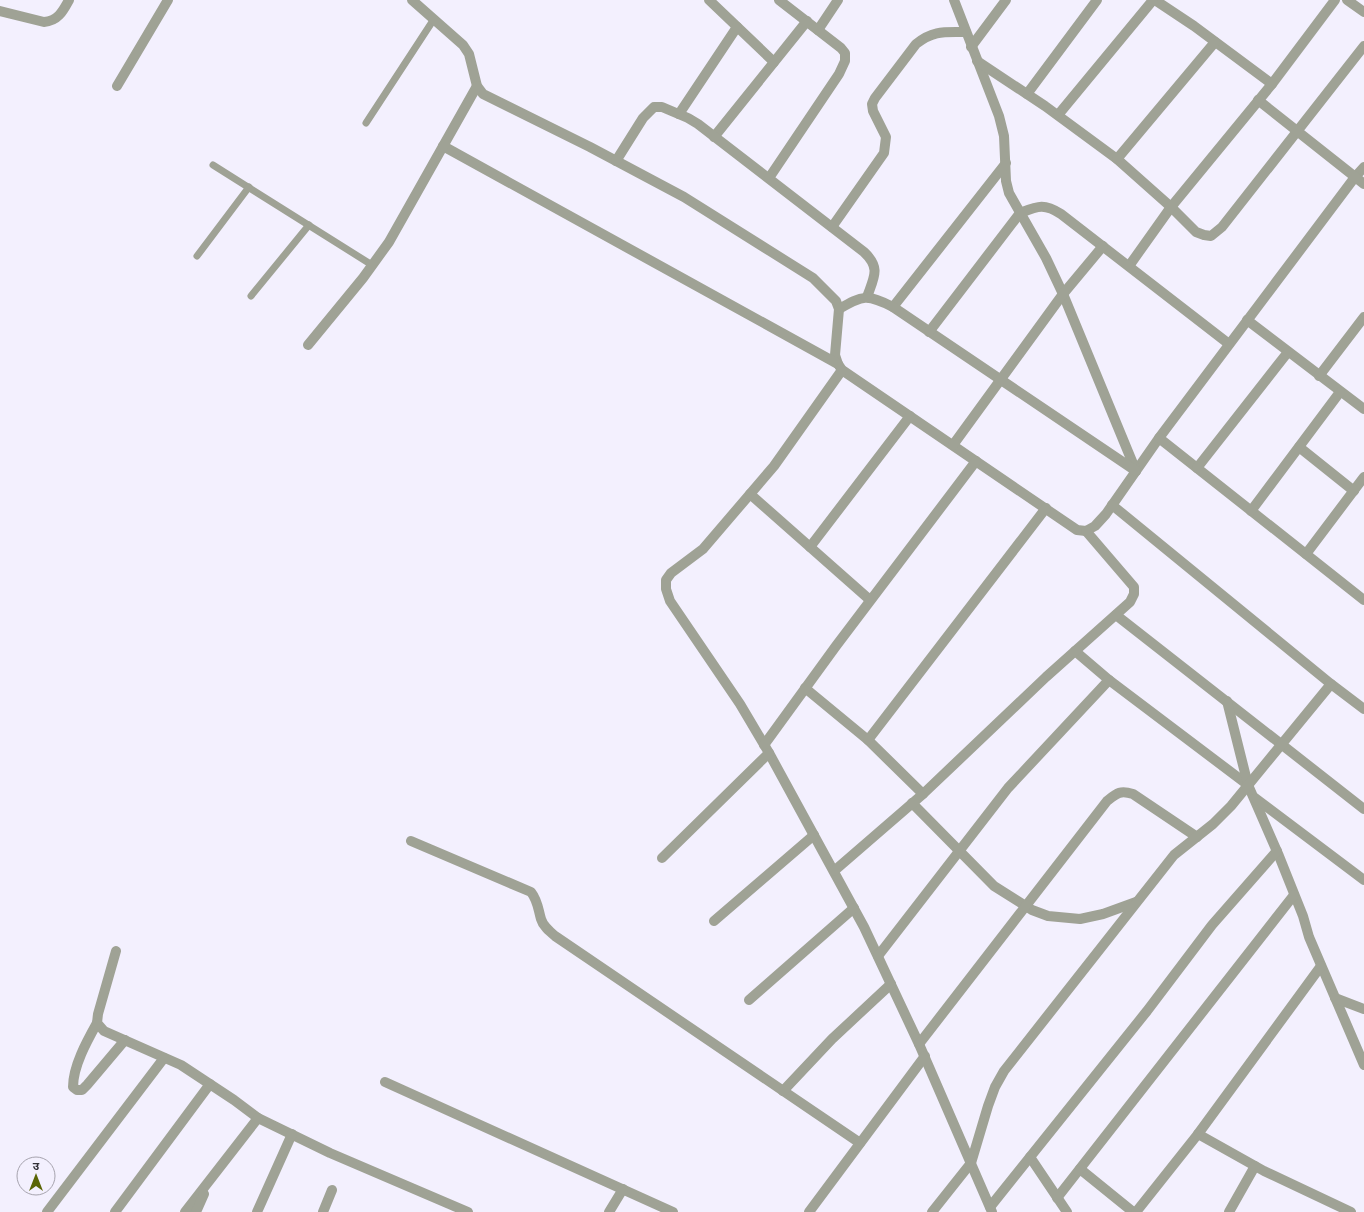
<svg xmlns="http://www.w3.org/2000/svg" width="1364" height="1212" font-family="'Sofia Sans Condensed','Noto Sans Devanagari',sans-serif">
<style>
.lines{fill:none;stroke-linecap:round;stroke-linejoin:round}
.lane{stroke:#9fa295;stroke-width:7}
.street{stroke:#9fa295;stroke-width:10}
</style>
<rect width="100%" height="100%" fill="#f3f0fe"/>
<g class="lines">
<!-- lane -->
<g class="lane">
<path d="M366 123 434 19"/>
<path d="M213 165 372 265"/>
<path d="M197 256 249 187"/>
<path d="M251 296 309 225"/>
</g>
<!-- street -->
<g class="street">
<path d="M412 0 463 45 469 54 477 86 483 94 590 147 684 197 813 278 836 301 839 309 835 355 838 364 842 370 1077 530 1086 531 1095 526 1106 514 1159 438 1355 177 1364 167"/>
<path d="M709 0 774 62"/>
<path d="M954 0 999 116 1004 136 1006 181 1009 193 1046 258 1063 294 1136 471"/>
<path d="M1155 0 1194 26 1272 84"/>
<path d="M1347 0 1364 12"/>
<path d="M0 11 44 22C58 21 63 11 69 0"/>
<path d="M818 30 838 0"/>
<path d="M971 47 1006 0"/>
<path d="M977 61 1045 106 1117 159 1171 207 1196 232 1204 235 1211 236 1222 227 1364 46"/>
<path d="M117 86 168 0"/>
<path d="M1027 94 1097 0"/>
<path d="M1258 100 1364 184"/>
<path d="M679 114 737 27"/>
<path d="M1058 115 1153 0"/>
<path d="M714 137 807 21"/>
<path d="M443 146 838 364"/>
<path d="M1117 159 1215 42"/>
<path d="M616 161 643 118 654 107H662L688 118 698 124 864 252C881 268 874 277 867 297"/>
<path d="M769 178 839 74 845 61V53L841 48 779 0"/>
<path d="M832 227 884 153 886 137 873 111 872 104 875 98 916 44C933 30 945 32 966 32"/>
<path d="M1129 266 1171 207 1272 84 1335 0"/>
<path d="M893 307 1006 163"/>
<path d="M839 309C863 295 867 294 893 307L1136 471"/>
<path d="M1247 320 1364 409"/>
<path d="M929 332 1020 213C1038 206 1044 203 1061 214L1229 344"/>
<path d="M308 345 363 278 389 242 477 86"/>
<path d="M842 370 774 466 703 549 671 573 666 580V589L670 601 740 704 769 753 864 927 919 1044 992 1212"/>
<path d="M1319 376 1364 317"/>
<path d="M1159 438 1364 600"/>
<path d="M953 445 1063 294 1103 246"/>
<path d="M1299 447 1354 491"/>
<path d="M1197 468 1288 352"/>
<path d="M750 494 870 600"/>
<path d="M1112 505 1331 684 1364 709"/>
<path d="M1251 511 1340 392"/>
<path d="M810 547 910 416"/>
<path d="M1306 554 1364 477"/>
<path d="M1116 615 1364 809"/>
<path d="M1075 651 1109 680 1248 785"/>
<path d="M805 688 868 740 923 794"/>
<path d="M1227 701 1248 785 1279 856 1303 916 1309 937 1364 1065"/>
<path d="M868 740 1046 508"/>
<path d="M764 745 836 646 976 461"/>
<path d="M1255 798 1364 880"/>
<path d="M912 803 994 886 1032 910 1048 916 1080 919 1103 914 1136 902"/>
<path d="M411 841 531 892C538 901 538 909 541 919 543 926 549 931 555 936L860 1143"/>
<path d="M662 858 769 753"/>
<path d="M834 871 923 794 1046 677 1130 602 1134 594V587L1086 531"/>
<path d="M714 921 814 835"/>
<path d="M116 951 98 1014 97 1023 104 1031 181 1065 234 1100 258 1118 330 1153 468 1212"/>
<path d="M878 956 1008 788 1109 680"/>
<path d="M1335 998 1364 1009"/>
<path d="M749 1000 854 908"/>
<path d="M97 1023C87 1041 73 1066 73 1087L77 1090H82L87 1085 125 1040"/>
<path d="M919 1044 1107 801C1117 793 1120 790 1133 794L1197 837"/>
<path d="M385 1082 673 1212"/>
<path d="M783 1091 832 1039 891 984"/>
<path d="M1198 1134 1264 1171 1351 1212"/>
<path d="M1030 1157 1067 1212"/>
<path d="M1080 1169 1133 1212"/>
<path d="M1057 1198 1294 895"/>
<path d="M990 1207 1147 1011 1212 925 1277 851"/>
<path d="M47 1212 164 1058"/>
<path d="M115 1212 210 1084"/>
<path d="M185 1212 258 1118"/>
<path d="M196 1212 204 1194"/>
<path d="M257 1212 292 1134"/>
<path d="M323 1212 332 1190"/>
<path d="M609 1212 623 1189"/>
<path d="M809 1212 925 1056"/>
<path d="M932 1212 971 1163 988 1106 995 1087 1004 1071 1174 855 1213 824 1231 806 1331 684"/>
<path d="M1136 1212 1198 1134 1321 966"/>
<path d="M1229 1212 1255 1166"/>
</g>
</g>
<!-- north arrow -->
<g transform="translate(36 1176)"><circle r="19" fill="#f3f0fe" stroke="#a6a3ae"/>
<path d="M0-3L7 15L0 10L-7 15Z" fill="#5a6506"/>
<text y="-6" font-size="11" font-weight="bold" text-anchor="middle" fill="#323037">उ</text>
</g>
</svg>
